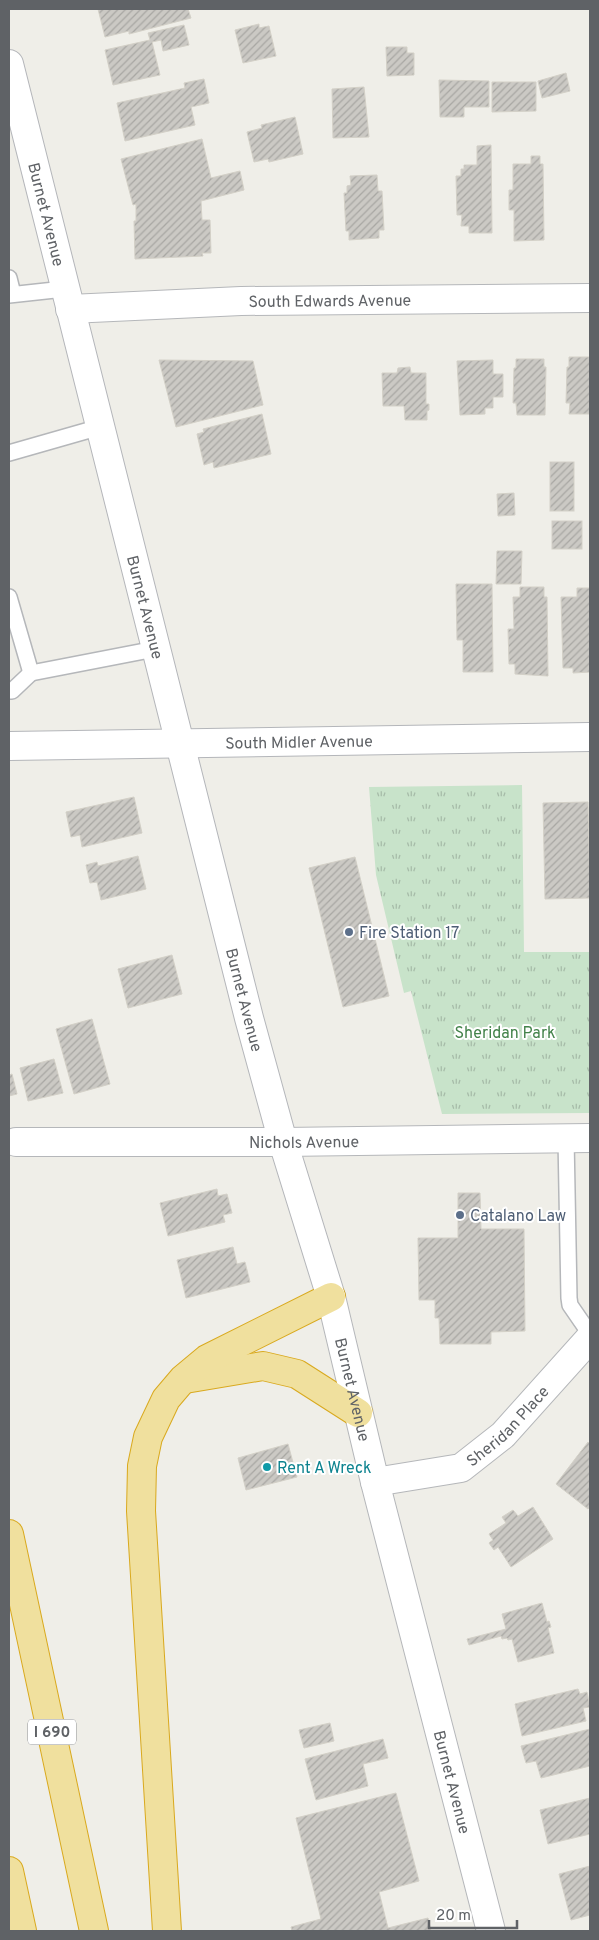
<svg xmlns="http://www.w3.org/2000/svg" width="599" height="1940" font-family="Overpass,sans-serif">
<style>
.park{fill:url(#park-tufts)}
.building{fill:url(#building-hatch);stroke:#d3d0c7}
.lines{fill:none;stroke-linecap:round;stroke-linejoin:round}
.service-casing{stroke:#b5b7ba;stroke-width:18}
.minor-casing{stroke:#b5b7ba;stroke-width:30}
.tertiary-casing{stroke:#b5b7ba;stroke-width:30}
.secondary-casing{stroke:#b4b6ba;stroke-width:30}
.motorway-casing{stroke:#d9a91e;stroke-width:30}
.service{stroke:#fff;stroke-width:15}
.minor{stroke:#fff;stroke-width:28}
.tertiary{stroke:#fff;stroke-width:28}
.secondary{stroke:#fff;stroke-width:28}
.motorway{stroke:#f0e09e;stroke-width:28}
.service-dot{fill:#5c6f8a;stroke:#fff;stroke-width:2}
.culture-dot{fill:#0f9aa8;stroke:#fff;stroke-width:2}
.labels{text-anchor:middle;stroke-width:4;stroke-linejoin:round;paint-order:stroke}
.shield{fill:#fff;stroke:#8f9194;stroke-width:1}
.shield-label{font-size:15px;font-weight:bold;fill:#5f6266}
.street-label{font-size:16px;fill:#5f6266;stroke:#fff}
.service-label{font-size:16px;fill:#4e5e75;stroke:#fff;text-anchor:start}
.park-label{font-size:16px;fill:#428249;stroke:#fff}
.culture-label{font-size:16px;fill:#0d838f;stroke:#fff;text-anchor:start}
</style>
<defs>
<pattern id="park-tufts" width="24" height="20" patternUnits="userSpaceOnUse" patternTransform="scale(1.25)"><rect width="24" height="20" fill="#c8e3ca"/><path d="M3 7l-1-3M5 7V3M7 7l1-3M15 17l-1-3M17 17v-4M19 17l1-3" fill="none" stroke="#a6bba8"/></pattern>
<pattern id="building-hatch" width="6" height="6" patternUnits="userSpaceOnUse" patternTransform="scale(1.25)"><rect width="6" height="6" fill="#cbc9c4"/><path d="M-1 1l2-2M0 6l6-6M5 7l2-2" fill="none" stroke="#a8a7a3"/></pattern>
</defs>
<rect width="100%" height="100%" fill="#efeee8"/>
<!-- park -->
<path class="park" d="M522 785 524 952H590V1113L442 1114 411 991 404 993 376 875 369 787Z"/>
<!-- building -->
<g class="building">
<path d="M98 9H188L191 18 129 34V31L105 37Z"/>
<path d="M259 24V28L269 26 276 56 243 63 235 30Z"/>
<path d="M184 25 189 45 163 51 161 40 152 42 160 75 113 85 105 50 150 40 148 33Z"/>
<path d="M386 47H407V53H414V75L387 76Z"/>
<path d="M566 73 570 91 542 98 538 81Z"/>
<path d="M204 79 209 103 191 107 195 125 125 141 117 103 185 88 184 83Z"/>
<path d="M439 80 489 81V107H464V117H440Z"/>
<path d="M492 82H536V111L492 112Z"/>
<path d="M364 87 369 137 333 138 332 89Z"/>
<path d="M295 117 303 154 269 162 268 159 254 162 247 132 262 128 261 125Z"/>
<path d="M202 139 211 178 240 171 244 190 201 201 202 220H210L211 253H202L203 256 135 259 134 221H136V204L133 205 121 159Z"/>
<path d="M491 145 492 233H469V226H461L462 215H457L456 176H461V169H464V165H477V146Z"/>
<path d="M531 156H540V164H543L544 240 514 241V210H509V190H513V164H531Z"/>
<path d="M377 175 378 191H382L384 230H379V238L349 240V231H346L344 193H347V186L351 185 350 176Z"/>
<path d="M569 357H590V414H569L570 403H566L567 367H569Z"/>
<path d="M516 359H544V367H546L545 415H517L516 403H513L514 368H516Z"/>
<path d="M159 360 253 361 263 405 176 427Z"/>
<path d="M493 360V374H503V397H493V408H485V414L460 415 457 361Z"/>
<path d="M410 367 411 373H426V404H429V410L427 411V420H405L404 406H383L382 373H397L398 368Z"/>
<path d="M262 414 271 454 214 468 213 462 204 465 197 434 204 432 203 429Z"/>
<rect x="550" y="462" width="24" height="49"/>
<path d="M514 493 515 515 498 516 497 494Z"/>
<rect x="552" y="521" width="30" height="28"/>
<path d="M497 551H522L521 584H496Z"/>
<path d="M456 584H492L493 672H463V640H457Z"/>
<path d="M520 587H544V597H547L548 676 515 674V664H509L508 629H514L513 597H520Z"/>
<path d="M577 588H590V672L573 673V668H563L561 597H577Z"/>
<path d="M134 797 142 833 82 847 80 835 71 837 66 812Z"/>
<path d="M588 802 590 898 545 899 543 803Z"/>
<path d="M138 856 146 889 101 900 97 882 90 883 86 865 97 862 98 866Z"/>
<path d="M355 857 389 996 343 1007 309 868Z"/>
<path d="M172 955 182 994 128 1008 118 969Z"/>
<path d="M92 1019 110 1084 74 1094 56 1029Z"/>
<path d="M54 1059 63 1093 28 1101 20 1068Z"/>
<path d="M12 1074 17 1094 9 1096V1075Z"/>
<path d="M217 1189 218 1196 227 1194 232 1213 223 1215 225 1222 168 1236 160 1203Z"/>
<path d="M458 1193H480L481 1229H524L525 1331 491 1332V1344H440L439 1318H435V1300H419L418 1238H458Z"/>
<path d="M233 1247 237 1264 245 1262 250 1282 186 1298 177 1260Z"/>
<path d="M588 1442 590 1444V1507L588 1509 556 1484Z"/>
<path d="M288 1444 297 1477 246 1490 238 1458Z"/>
<path d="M533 1507 553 1539 511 1567 498 1547 494 1550 489 1543 493 1540 489 1534 506 1523 502 1517 513 1510 518 1516Z"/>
<path d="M542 1603 547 1622 549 1621 551 1627 548 1628 554 1653 518 1662 512 1639 508 1640 507 1638 502 1639 501 1636 469 1645 467 1639 506 1629 502 1614Z"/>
<path d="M578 1689 580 1694 587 1692 590 1707 583 1708 586 1721 522 1736 515 1704Z"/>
<path d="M330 1723 334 1741 304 1748 299 1730Z"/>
<path d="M590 1729V1766L541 1778 536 1761 526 1763 521 1746Z"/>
<path d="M383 1739 388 1758 363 1764 368 1786 316 1800 305 1759Z"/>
<path d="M396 1793 419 1881 379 1892 388 1928 428 1918 431 1931H292L291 1927 321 1919 296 1818Z"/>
<path d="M590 1798V1834L548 1844 540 1810Z"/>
<path d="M590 1866V1915L571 1920 559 1874Z"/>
</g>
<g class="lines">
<defs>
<g id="service">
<path d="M9 278 13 294"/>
<path d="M9 295 64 289"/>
<path d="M9 453 100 427"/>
<path d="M9 597 31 673 155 649"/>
<path d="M9 691H12L31 673"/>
<path d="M566 1138 569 1298 570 1305 590 1334"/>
</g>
<g id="minor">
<path id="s1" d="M70 309 241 301 590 298"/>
<path id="s2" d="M16 1142H283L590 1138"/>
<path id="s3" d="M375 1482 461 1468 503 1435 590 1338"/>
</g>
<g id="tertiary">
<path id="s4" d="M331 1297 375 1482 491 1931"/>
</g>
<g id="secondary">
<path id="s5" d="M9 64 249 1018 283 1142 331 1297"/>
<path id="s6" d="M9 746 590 737"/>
</g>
<g id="motorway">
<path d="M185 1379 263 1366 297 1374 358 1413"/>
<path d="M9 1534 94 1931"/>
<path d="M9 1871 22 1931"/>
<path d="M167 1931 141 1511 142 1466 148 1437 166 1399 183 1379 207 1359 331 1297"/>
</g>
</defs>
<!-- service casing -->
<use href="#service" class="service-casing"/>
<!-- minor casing -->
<use href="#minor" class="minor-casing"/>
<!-- tertiary casing -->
<use href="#tertiary" class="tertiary-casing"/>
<!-- secondary casing -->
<use href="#secondary" class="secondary-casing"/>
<!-- motorway casing -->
<use href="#motorway" class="motorway-casing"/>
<!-- service -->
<use href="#service" class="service"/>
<!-- minor -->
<use href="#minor" class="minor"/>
<!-- tertiary -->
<use href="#tertiary" class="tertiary"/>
<!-- secondary -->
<use href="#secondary" class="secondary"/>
<!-- motorway -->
<use href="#motorway" class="motorway"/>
</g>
<!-- markers -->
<g class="service-dot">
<circle cx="349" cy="932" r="5"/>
<circle cx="460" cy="1215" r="5"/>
</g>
<circle class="culture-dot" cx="267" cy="1467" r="5"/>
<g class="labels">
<!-- shield labels -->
<rect class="shield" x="28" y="1719.5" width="48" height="25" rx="4"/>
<g class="shield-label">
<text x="52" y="1737">I 690</text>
</g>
<!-- street labels -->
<g class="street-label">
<text dy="6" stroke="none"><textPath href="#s5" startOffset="155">Burnet Avenue</textPath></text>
<text dy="6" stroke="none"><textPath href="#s1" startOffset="260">South Edwards Avenue</textPath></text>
<text dy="6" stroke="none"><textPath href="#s5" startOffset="560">Burnet Avenue</textPath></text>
<text dy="6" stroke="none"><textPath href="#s6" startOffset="290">South Midler Avenue</textPath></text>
<text dy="6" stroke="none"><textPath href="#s5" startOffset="965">Burnet Avenue</textPath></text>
<text dy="6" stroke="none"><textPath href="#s2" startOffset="288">Nichols Avenue</textPath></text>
<text dy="6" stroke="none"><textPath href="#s4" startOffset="95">Burnet Avenue</textPath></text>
<text dy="6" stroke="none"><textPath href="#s3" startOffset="150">Sheridan Place</textPath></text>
<text dy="6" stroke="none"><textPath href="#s4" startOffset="500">Burnet Avenue</textPath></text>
</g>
<!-- service labels -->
<g class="service-label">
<text x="359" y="938">Fire Station 17</text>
<text x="470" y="1221">Catalano Law</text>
</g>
<!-- park labels -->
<g class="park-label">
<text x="505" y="1038">Sheridan Park</text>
</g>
<!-- culture labels -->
<g class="culture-label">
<text x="277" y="1473">Rent A Wreck</text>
</g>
</g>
<!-- border -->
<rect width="599" height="1940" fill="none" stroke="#5f6266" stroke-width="20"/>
<!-- scale -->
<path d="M429 1920v8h88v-8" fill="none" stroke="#5f6266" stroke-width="2.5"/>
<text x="436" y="1920" font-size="15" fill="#5f6266" stroke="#ffffff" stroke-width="4" paint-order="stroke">20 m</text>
</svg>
